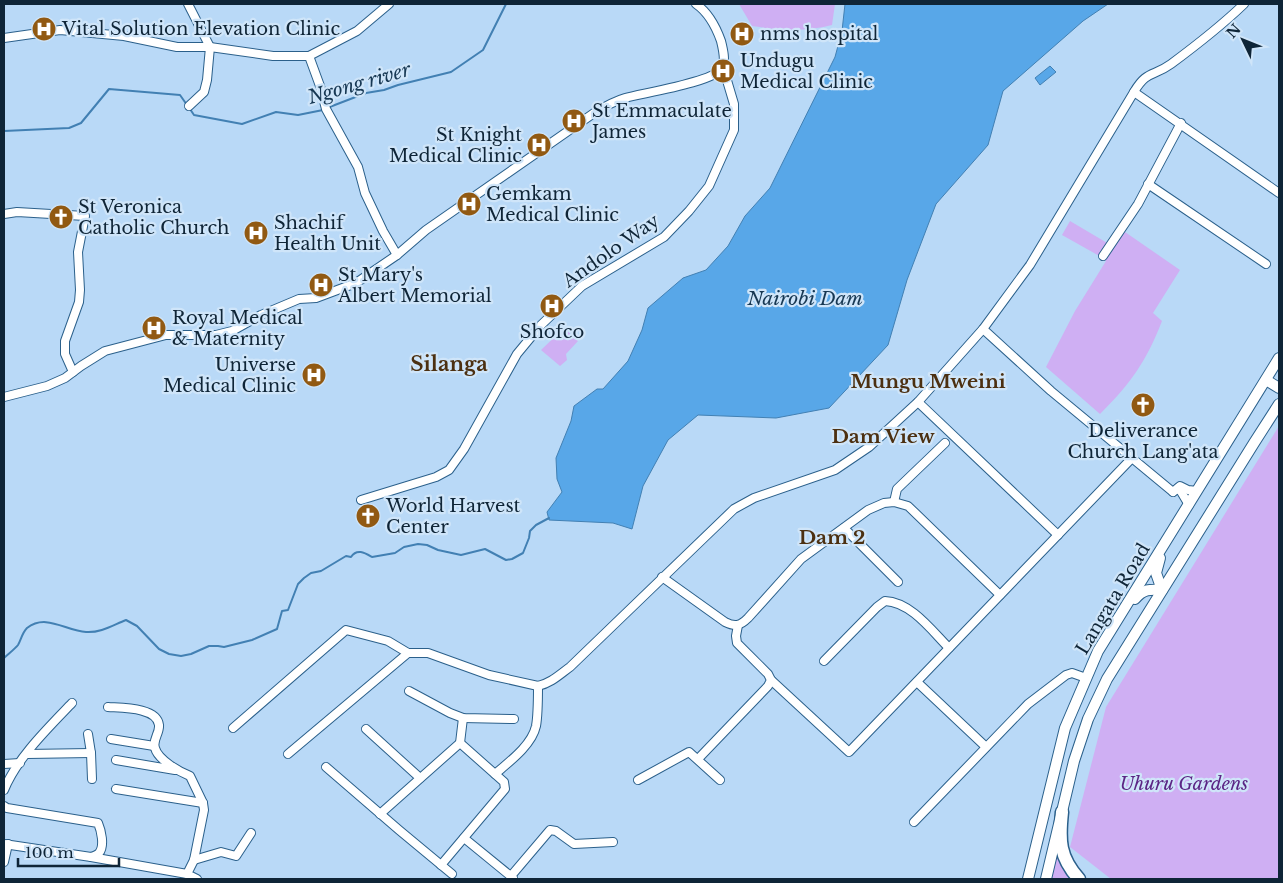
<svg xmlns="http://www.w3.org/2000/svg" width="1283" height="883" font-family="'Libre Baskerville',serif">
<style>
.green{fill:#cfaff3}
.water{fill:#58a7e8;stroke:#4280b3}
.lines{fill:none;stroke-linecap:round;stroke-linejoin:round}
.stream{stroke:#4280b3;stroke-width:2}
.minor-casing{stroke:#2b608b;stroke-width:10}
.major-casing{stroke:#2b608b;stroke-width:12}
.highway-casing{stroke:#2b608b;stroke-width:15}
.minor{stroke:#fff;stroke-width:8}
.major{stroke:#fff;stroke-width:10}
.highway{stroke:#fff;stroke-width:12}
.labels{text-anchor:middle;stroke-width:4.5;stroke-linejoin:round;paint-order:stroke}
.poi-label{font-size:18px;fill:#0f2537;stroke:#cfe5f9;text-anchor:start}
.street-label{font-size:18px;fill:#0f2537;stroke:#cfe5f9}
.park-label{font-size:18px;font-style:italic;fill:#5b2585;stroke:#cfe5f9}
.water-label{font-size:19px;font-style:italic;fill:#173853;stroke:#cfe5f9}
.neighbourhood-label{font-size:19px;font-weight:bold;fill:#4c3011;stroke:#cfe5f9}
.quarter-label{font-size:20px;font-weight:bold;fill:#4c3011;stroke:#cfe5f9}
</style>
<rect width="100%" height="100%" fill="#b9d9f7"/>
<!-- green -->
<g class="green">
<path d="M739 4H835L832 25C805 32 779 30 752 26Z"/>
<path d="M1070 221 1114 247 1125 232 1180 270 1153 313 1162 321C1146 362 1131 383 1100 414L1046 367 1075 311 1106 261 1103 258 1062 235Z"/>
<path d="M564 328 578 341 566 354 567 360 560 366 541 350Z"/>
<path d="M1279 426V879H1111L1070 847 1106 707Z"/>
<path d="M1057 843 1074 879H1048Z"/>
</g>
<!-- water -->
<g class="water">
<path d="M845 4H1108L1083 21 1003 91 988 145 936 204 907 280 888 345 829 408 776 418 698 415 668 440 643 486 632 529 613 523 549 520 547 512 562 492 557 479 556 458 571 421 574 406 597 389H603L628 361 642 330 648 308 683 278 706 270 728 246 745 216 770 188 835 57 842 31Z"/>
<path d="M1050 66 1056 72 1040 85 1035 78Z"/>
</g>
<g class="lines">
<!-- stream -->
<g class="stream">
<path d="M327 108 366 93 384 90 398 85 451 72 483 50 506 4"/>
<path d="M190 109 194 115 242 124 276 112 298 115 323 110"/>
<path d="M4 131 69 128 81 123 109 89 180 95 187 105"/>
<path d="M4 658C8 654 15 649 18 645 21 640 22 633 27 628 46 613 66 631 86 632 101 633 113 625 126 620L137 626 159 649 169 654 181 656 191 654 209 646H218L224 647 252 640 277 629 282 611 288 610 298 584 304 578 311 573 321 571 346 556 351 557C357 548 365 553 372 557L395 553 404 547 418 544 427 545 438 550 461 555 485 549 506 560 512 559 523 553 529 538 530 531 536 525 549 518"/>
</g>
<defs>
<g id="minor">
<path d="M188 4 210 47 207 80 204 92 189 106"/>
<path d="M4 38 60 30 124 36 177 47H210L273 56H309L357 31 389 4"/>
<path d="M309 56 320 86 326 109 358 167 365 193 383 231 397 255"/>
<path d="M1134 92C1147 70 1153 77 1171 64 1198 44 1220 27 1244 4"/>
<path d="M1148 184 1266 264"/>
<path d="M4 214 17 212 85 216 78 252 80 290 79 302 65 341V354L73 372"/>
<path d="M1103 256 1138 204 1181 123"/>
<path d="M983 329 1051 391 1173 492"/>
<path d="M4 397 47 386 65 378 81 366 105 351 166 335H216L232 331 261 315 299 299 316 298 356 283 397 255 426 230 594 113C604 107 614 101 625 98 643 93 715 82 722 68 726 61 723 49 721 41 716 27 709 13 696 4"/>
<path d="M918 402 1058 535"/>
<path d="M1176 490 1178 488 1180 490 1189 505"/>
<path d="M1173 492 1180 486 1188 490 1197 491"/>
<path d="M361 500 436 477 449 470 464 449 517 354 541 325 582 286 664 237 689 211 709 186 734 130V104L723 67"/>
<path d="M894 502 897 489 945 443"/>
<path d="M844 528 898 582"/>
<path d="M662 577 725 622C735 627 740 626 748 618L801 559 868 510 884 503 894 502 908 506 1000 595"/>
<path d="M824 661 877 607 885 601C911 602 932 631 949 648"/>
<path d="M771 680 849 752 1132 458"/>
<path d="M917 682 986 747"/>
<path d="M409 691 450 713 463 718 514 719"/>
<path d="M108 707C121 708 157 707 159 725 160 733 152 740 155 748 158 760 180 772 190 776L203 803 204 810 194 860 187 874 197 879"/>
<path d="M233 728 346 630 388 641 408 653H428L489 675 538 686C551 683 559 675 570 667L734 509 754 498 835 470 869 447 918 402 983 329 1030 265 1134 92 1279 193"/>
<path d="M366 729 420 778"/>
<path d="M88 734 91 753 92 779"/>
<path d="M111 739 154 746"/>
<path d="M460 743 463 718"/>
<path d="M27 754 91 753"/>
<path d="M288 754 408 653"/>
<path d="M698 759 768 686 771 680 768 674 737 643 736 636 738 625"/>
<path d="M116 760 175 770"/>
<path d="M4 764 20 763"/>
<path d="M326 767 399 830 452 874"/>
<path d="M495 774C509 762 532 745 536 726 538 715 538 697 538 686"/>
<path d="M638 780 689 752 720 780"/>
<path d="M116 789 203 803"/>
<path d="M4 790C17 758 48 728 72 703"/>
<path d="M4 806 7 808 98 823C101 830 105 846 99 853 97 855 94 856 91 857L4 844"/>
<path d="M380 814 460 743 504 782 505 789 441 865"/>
<path d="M914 822 1028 704 1066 675 1072 673 1086 678"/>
<path d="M464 838 513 878"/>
<path d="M91 857 187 874"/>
<path d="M194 860 221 852 236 856 251 833"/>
<path d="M4 862 8 844"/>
<path d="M511 876 550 830 556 831 574 844 613 842"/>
</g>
<g id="major">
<path d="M1266 380 1279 388"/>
<path d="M1135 599C1143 589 1150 589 1162 590L1156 573 1160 558"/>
<path d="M1028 879 1065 728 1098 651 1279 358"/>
<path d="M1046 879 1074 761 1088 719 1107 679 1254 443 1279 404"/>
</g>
<path id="highway" d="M1062 812C1059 840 1059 857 1079 879"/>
</defs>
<!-- minor casing -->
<use href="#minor" class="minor-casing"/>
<!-- major casing -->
<use href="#major" class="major-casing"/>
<!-- highway casing -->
<use href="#highway" class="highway-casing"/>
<!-- minor -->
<use href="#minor" class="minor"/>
<!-- major -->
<use href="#major" class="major"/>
<!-- highway -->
<use href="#highway" class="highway"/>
</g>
<!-- icons -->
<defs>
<symbol id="hospital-disc" viewBox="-11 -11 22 22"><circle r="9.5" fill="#915912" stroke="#cfe5f9"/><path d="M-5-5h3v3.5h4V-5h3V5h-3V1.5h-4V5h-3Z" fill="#fff"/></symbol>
<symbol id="church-disc" viewBox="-11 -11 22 22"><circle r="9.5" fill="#915912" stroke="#cfe5f9"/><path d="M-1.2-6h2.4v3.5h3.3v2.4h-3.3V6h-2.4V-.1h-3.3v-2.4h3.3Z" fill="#fff"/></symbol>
</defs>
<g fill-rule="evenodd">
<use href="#hospital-disc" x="30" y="15" width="28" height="28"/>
<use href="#hospital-disc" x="728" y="20" width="28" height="28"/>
<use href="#hospital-disc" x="709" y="57" width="28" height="28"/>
<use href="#hospital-disc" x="560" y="107" width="28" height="28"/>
<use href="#hospital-disc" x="525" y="131" width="28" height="28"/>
<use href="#hospital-disc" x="455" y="190" width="28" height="28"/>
<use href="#church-disc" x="47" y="203" width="28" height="28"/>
<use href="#hospital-disc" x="242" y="219" width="28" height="28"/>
<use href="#hospital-disc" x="307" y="271" width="28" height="28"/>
<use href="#hospital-disc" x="538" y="292" width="28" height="28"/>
<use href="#hospital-disc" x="140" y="314" width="28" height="28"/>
<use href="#hospital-disc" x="300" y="361" width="28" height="28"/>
<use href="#church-disc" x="1129" y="391" width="28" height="28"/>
<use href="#church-disc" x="354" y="502" width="28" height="28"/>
</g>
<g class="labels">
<!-- poi labels -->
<g class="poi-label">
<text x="62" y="35">Vital Solution Elevation Clinic</text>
<text x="760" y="40">nms hospital</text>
<text x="740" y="67">Undugu<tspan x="740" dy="21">Medical Clinic</tspan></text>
<text x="592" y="117">St Emmaculate<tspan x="592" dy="21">James</tspan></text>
<text x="522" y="141" text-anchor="end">St Knight<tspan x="522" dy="21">Medical Clinic</tspan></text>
<text x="486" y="200">Gemkam<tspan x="486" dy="21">Medical Clinic</tspan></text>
<text x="78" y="213">St Veronica<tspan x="78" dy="21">Catholic Church</tspan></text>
<text x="274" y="229">Shachif<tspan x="274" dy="21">Health Unit</tspan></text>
<text x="338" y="281">St Mary's<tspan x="338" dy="21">Albert Memorial</tspan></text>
<text x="172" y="324">Royal Medical<tspan x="172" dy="21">&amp; Maternity</tspan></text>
<text x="552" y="338" text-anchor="middle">Shofco</text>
<text x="296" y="371" text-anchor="end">Universe<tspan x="296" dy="21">Medical Clinic</tspan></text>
<text x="1143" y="437" text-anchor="middle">Deliverance<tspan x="1143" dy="21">Church Lang'ata</tspan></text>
<text x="386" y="512">World Harvest<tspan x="386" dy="21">Center</tspan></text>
</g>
<!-- street labels -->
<g class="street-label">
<text transform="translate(611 251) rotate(-35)" y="6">Andolo Way</text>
<text transform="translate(1113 599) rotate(-59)" y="6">Langata Road</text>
</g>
<!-- park labels -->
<g class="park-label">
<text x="1184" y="790">Uhuru Gardens</text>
</g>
<!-- water labels -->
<g class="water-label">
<text transform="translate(359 83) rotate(-16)" y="7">Ngong river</text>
<text x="805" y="305">Nairobi Dam</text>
</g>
<!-- neighbourhood labels -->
<g class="neighbourhood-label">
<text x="928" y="388">Mungu Mweini</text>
<text x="883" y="443">Dam View</text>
<text x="832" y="544">Dam 2</text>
</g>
<!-- quarter labels -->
<g class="quarter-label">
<text x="449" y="371">Silanga</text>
</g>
</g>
<!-- border -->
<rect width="1283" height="883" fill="none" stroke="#0f2537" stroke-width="10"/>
<!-- north arrow -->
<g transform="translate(1243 40) rotate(313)" stroke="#cfe5f9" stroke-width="4" paint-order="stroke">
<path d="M0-4L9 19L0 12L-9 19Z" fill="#0f2537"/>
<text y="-8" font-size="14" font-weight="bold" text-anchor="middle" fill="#0f2537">N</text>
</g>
<!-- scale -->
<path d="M18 858v8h101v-8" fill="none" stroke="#0f2537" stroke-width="2.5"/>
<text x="25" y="858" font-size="15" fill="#0f2537" stroke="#cfe5f9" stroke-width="4" paint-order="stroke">100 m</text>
</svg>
